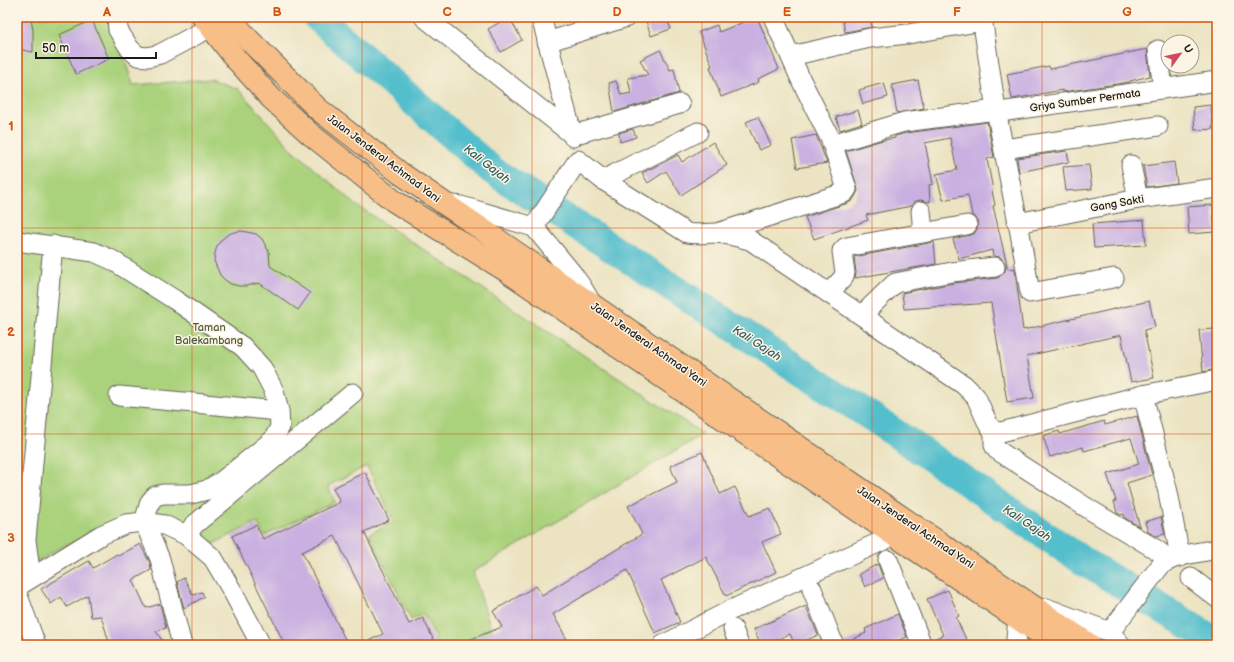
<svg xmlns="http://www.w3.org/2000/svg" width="1234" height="662" font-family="'Balsamiq Sans',sans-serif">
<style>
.green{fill:#aad27c;stroke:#63774c}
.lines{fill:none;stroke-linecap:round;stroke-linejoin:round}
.river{stroke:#52becc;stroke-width:29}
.building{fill:#c9b0e1}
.minor-casing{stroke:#646256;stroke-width:21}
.major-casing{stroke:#646256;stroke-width:24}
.minor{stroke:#fff;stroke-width:19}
.major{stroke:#f7be88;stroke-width:22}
.grid{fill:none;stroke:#d4530e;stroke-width:1;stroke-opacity:0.55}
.labels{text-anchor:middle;stroke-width:3;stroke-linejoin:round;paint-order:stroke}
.street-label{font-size:11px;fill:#1c1c1c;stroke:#fcf5e5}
.park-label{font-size:11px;fill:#4e5c3e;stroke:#fcf5e5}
.water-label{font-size:12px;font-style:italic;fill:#325d62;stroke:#fcf5e5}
.neatline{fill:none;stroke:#d4530e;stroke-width:1.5}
.grid-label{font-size:13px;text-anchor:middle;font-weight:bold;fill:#d4530e}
</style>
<rect width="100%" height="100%" fill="#fcf5e5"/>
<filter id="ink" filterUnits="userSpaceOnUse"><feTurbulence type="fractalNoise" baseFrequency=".025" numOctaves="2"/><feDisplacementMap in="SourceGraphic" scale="8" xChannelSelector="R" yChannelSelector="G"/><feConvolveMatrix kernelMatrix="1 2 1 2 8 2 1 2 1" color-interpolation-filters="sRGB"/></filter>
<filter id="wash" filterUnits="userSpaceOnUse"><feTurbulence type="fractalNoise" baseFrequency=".012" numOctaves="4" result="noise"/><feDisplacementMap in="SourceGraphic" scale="16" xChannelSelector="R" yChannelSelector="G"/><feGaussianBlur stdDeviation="0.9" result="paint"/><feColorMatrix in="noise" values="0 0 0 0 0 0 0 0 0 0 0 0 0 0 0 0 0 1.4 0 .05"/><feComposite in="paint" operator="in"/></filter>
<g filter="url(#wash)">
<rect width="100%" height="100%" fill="#ebe3c1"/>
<!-- green -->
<path class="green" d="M17 17H111L133 85 211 79 238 89 291 148 356 205 703 434 473 572 496 645H428L436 640 424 614 411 620 369 534 394 522 367 466 328 486 335 502 264 536 257 522 211 545 133 516 58 549 17 573Z"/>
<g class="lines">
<!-- river -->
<path class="river" d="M317 17 493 171 873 418 1083 561 1217 642"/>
</g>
<g id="blocks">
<!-- building -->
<g class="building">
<path d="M509 17 522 40 501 52 488 29Z"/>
<path d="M658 17H666L671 29 651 36 646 21Z"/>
<path d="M756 17H757L779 69 758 79 759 82 721 97 710 67 712 66 699 32 717 25 719 32Z"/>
<path d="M842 17H870L872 27 845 32Z"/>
<path d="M17 19 31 20 33 30V52L17 49Z"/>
<path d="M92 20 109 59 76 74 59 35Z"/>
<path d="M1147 49 1150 76 1130 81V82L1063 92V90L1012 99 1007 74 1049 66 1050 69Z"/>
<path d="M660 50 670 70 674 69 679 93 614 112 609 83 616 81 621 95 631 93 628 78 648 75 640 60Z"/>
<path d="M918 80 924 108 897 113 892 85Z"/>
<path d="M884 83 888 97 863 104 859 90Z"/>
<path d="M1211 105 1213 129 1195 130 1193 107Z"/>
<path d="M858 110 862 123 840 130 836 117Z"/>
<path d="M758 117 771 145 759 150 746 122Z"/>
<path d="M987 122 994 157 987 159 993 190 992 191 995 205 993 206 1008 269 1014 268 1015 271 1023 330 1149 301 1155 327 1144 330 1154 378 1131 382 1121 335 1027 356 1034 398 1007 402 991 303 904 309 902 293 954 283 998 278 1005 271 1006 266 1004 261 1000 257 993 256 992 250 959 259 953 239 974 234 977 229 978 223 976 218 972 215 968 195 943 200 936 174 957 170 950 138 925 143 933 184 929 185 930 202 920 200 914 202 911 206 866 215 868 220 814 239 805 217 848 203 853 200 858 191 857 186 846 151 879 141 895 138V136L906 133Z"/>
<path d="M633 129 636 137 620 142 619 133Z"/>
<path d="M816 135 827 163 797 168 792 140Z"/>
<path d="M713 142 727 165 681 195 666 171 648 183 642 173 678 155 682 162Z"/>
<path d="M1067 151 1069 162 1019 172 1017 158Z"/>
<path d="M1174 162 1177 183 1147 187 1143 166Z"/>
<path d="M1089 165 1092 189 1066 191 1063 167Z"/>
<path d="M1213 205 1215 232 1189 234 1187 207Z"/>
<path d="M1144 220 1146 245 1094 248 1092 224Z"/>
<path d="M242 231 256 234 262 239 269 252 270 266 310 293 298 310 259 283 246 286H239L231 284 225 280 220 275 214 261 215 253 217 246 221 240 227 235 234 232Z"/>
<path d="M934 242 936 264 855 278 856 272 854 257Z"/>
<path d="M1217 329V369L1203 372 1199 330Z"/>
<path d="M1137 416 1152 475 1127 483 1140 527 1125 518 1124 514 1121 515 1117 513 1114 501H1116L1107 474 1139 464 1131 438 1084 451 1083 447 1050 457 1043 436 1059 431 1060 434 1104 421 1105 425Z"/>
<path d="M702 452 720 494 735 487 749 516 770 508 781 534 762 542 776 572 726 596 706 557 661 580 680 622 655 633 627 570 553 614 570 645H459L458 644 502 627 493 611 536 586 542 595 642 534 628 506 677 482 670 466Z"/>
<path d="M365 472 389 520 364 532 409 624 423 618 436 645H360L383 634 335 536 302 552 348 645H285L232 536 256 525 263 539 340 502 333 488Z"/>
<path d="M1161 517 1165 534 1156 536 1148 532 1145 522Z"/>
<path d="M140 544 150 563 151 570 133 580 146 608 160 604 166 628 156 631 165 645H110L101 616 91 617 88 595 67 607 61 597 51 604 41 589 89 561 93 568 117 554 118 556Z"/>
<path d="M878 564 883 578 865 587 859 574Z"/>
<path d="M184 578 193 595 202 592 204 597 184 608 177 582Z"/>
<path d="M948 590 959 616 956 618 969 645H933L932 640 943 635 927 599Z"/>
<path d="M806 606 818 635 795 645 790 634 764 645H761L754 629Z"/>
<path d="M898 614 907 637 887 645H845V643L866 633 865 629Z"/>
</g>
</g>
</g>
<g filter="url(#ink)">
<use href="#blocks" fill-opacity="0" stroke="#646256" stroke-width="1"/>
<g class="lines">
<defs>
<g id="minor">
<path d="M117 17 118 30 130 49 138 56 148 57 160 54 224 20"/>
<path d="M424 17 573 135 680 104"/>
<path d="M541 17 573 137"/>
<path d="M982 17 996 110 1020 233 1030 293 1114 278"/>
<path d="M547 42 627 17"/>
<path d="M1158 50 1163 89"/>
<path d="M791 56 870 38 908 34 983 21"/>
<path d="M1007 111 1217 81"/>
<path d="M832 144 904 122 996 110"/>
<path d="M1004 149 1158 126"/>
<path d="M1131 165 1138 199"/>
<path d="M603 180 698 132"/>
<path d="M445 204 461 206 534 227 572 273 582 287 592 304"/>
<path d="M921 211 923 232"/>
<path d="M1017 223 1138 199 1217 188"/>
<path d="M534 227 578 160 603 180 687 233C697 235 706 233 716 233 727 234 739 237 750 240L964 385 976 397 989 426 994 431 1001 432 1143 395 1217 380"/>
<path d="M720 232 844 193 847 189 831 140 801 80 773 17"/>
<path d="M17 241 94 252 112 260 175 300 243 347 262 368 274 391 279 411 280 427 273 440 222 481 207 490 191 494H163L155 496 150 502 144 522 160 559 182 645"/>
<path d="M829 293 843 278 845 273 842 251 846 247 967 225"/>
<path d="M862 315 895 283 952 272 995 267"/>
<path d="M1143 395 1168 492 1180 557"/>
<path d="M119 396 279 411"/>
<path d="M994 431V445L997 450 1092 511 1157 550 1170 560"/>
<path d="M186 535 194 525 353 393"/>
<path d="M888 560 922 645"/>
<path d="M31 578 26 540 53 245"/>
<path d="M1191 578 1217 598"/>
<path d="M17 587 101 535 126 524 144 522 164 525 186 535 213 558 234 594 261 645"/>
<path d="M812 589 834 645"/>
<path d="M17 593 36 645"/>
<path d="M1046 608 1110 632 1121 645"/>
<path d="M733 629 739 645"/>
<path d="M1110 632 1161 565C1176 554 1199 553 1217 549"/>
<path d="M663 645 729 611 906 530"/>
<path d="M1018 645 1016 638 1018 619"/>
</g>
<g id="major">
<path d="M203 17 236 59 271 98 309 133 394 201 507 271 894 535 1057 645"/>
<path d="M229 17 249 40 318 109 400 173 888 508 1090 645"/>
</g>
</defs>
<!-- minor casing -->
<use href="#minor" class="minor-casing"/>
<!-- major casing -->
<use href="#major" class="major-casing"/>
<!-- minor -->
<use href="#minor" class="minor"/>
<!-- major -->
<use href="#major" class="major"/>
</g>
</g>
<!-- grid -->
<path class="grid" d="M192 17V645M362 17V645M532 17V645M702 17V645M872 17V645M1042 17V645M17 228H1217M17 434H1217"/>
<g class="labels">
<!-- street labels -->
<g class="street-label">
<text transform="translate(1085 100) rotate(-8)" y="4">Griya Sumber Permata</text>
<text transform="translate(384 158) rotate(37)" y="4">Jalan Jenderal Achmad Yani</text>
<text transform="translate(1117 203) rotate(-10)" y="4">Gang Sakti</text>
<text transform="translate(649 344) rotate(35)" y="4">Jalan Jenderal Achmad Yani</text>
<text transform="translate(916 527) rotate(34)" y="4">Jalan Jenderal Achmad Yani</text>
</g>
<!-- park labels -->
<g class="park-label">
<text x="209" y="331">Taman<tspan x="209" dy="13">Balekambang</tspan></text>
</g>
<!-- water labels -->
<g class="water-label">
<text transform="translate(487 164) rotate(38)" y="4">Kali Gajah</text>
<text transform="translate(757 343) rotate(33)" y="4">Kali Gajah</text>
<text transform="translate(1027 523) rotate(34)" y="4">Kali Gajah</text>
</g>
</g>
<!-- margin -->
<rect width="1234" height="662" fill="none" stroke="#fcf5e5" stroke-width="44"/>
<!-- north arrow -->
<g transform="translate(1180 54) rotate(57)"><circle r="19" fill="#fcf5e5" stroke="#a29e95"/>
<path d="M0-3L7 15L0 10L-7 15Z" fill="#d1495b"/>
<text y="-6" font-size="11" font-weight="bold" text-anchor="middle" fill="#1c1c1c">U</text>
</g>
<!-- scale -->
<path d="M36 52v6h120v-6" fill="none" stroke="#1c1c1c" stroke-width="2"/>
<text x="42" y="52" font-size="12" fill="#1c1c1c" stroke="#fcf5e5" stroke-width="3" paint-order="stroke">50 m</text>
<rect x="22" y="22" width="1190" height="618" class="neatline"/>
<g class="grid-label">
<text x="107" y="16">A</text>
<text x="277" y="16">B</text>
<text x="447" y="16">C</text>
<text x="617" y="16">D</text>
<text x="787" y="16">E</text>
<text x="957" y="16">F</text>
<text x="1127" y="16">G</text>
<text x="11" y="130">1</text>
<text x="11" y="336">2</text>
<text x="11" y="542">3</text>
</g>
</svg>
